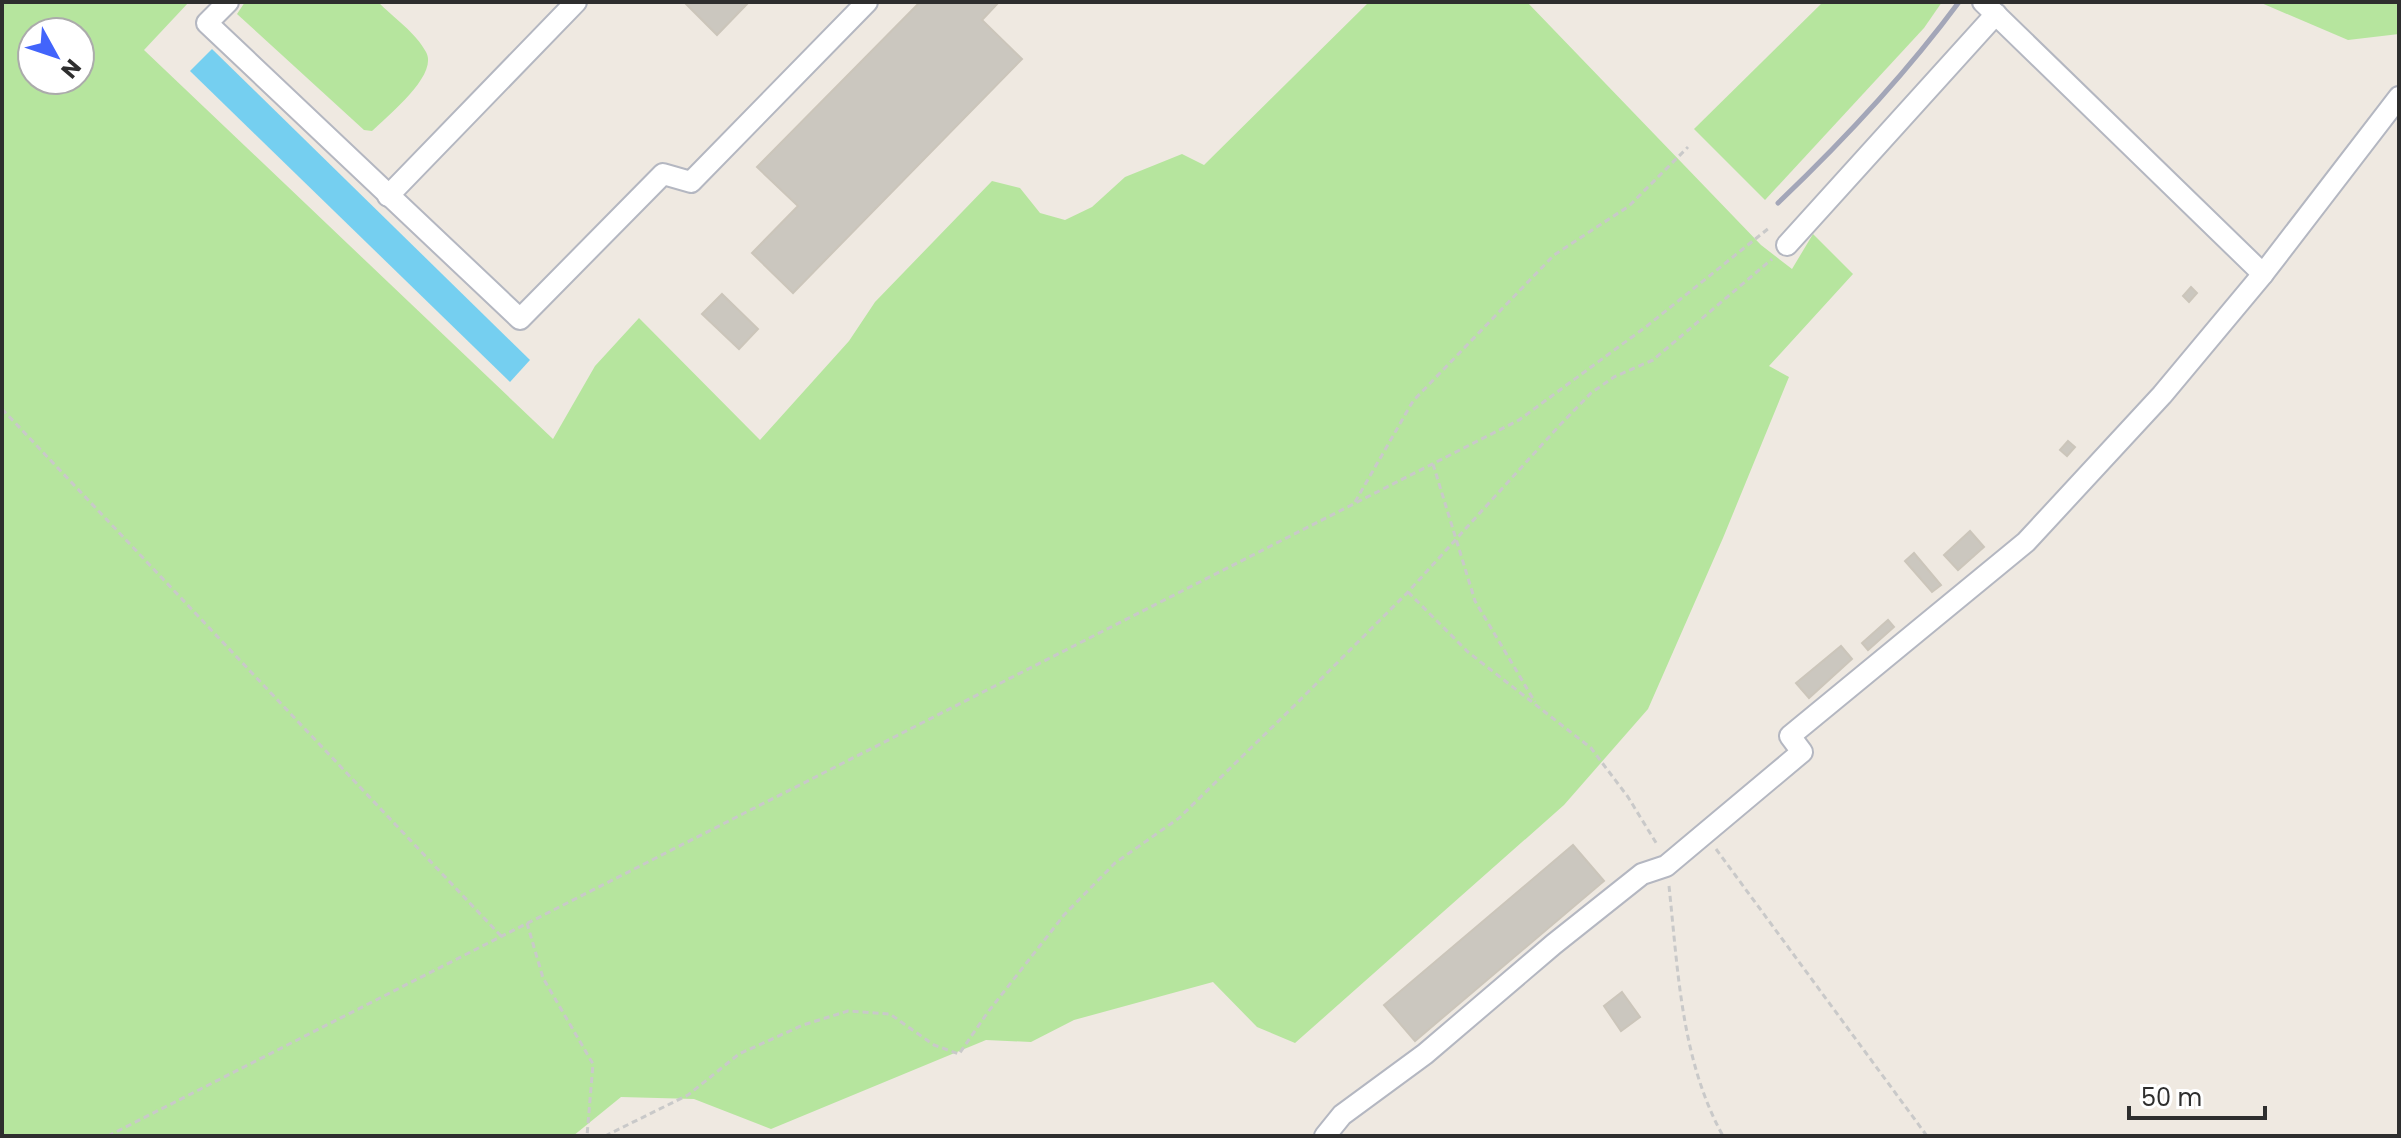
<svg xmlns="http://www.w3.org/2000/svg" width="2401" height="1138" font-family="Poppins,sans-serif">
<style>
.green{fill:#b6e59e;fill-rule:evenodd}
.water{fill:#75cff0}
.building{fill:#cbc7bf;stroke:#cbc5ba;stroke-width:2}
.lines{fill:none;stroke-linecap:round;stroke-linejoin:round}
.minor-casing{stroke:#b4b7c1;stroke-width:24}
.path{stroke:#c9c9c9;stroke-width:3;stroke-dasharray:6 4;stroke-linecap:butt}
.minor{stroke:#fff;stroke-width:20}
.rail{stroke:#a3a6b8;stroke-width:5}
</style>
<rect width="100%" height="100%" fill="#efe9e1"/>
<!-- green -->
<g class="green">
<path d="M2 2H189L144 50 553 439 595 366 639 318 760 440 849 341 875 302 992 181 1020 188 1040 213 1065 220 1092 207 1125 177 1182 154 1204 165 1369 2H1527L1761 245 1792 269 1813 234 1853 274 1769 366 1789 377 1723 538 1648 709 1564 805 1295 1043 1257 1027 1213 982 1074 1020 1031 1042 986 1040 771 1129 694 1099 621 1097 573 1136H2ZM80 32V80H32V32Z"/>
<path d="M245 2H378C393 17 416 33 426 52 439 75 387 116 372 131L364 130 237 14Z"/>
<path d="M1823 2H1942L1924 28 1765 200 1694 129Z"/>
<path d="M2259 2H2399V34L2348 40Z"/>
</g>
<!-- water -->
<path class="water" d="M212 49 530 360 510 382 190 71Z"/>
<!-- building -->
<g class="building">
<path d="M684 2H749L717 35Z"/>
<path d="M920 2H999L982 20 1022 59 793 293 752 253 798 206 757 167Z"/>
<path d="M2191 287 2197 293 2189 302 2183 296Z"/>
<path d="M722 294 758 329 739 349 702 314Z"/>
<path d="M2068 441 2075 447 2067 456 2060 450Z"/>
<path d="M1970 531 1984 547 1958 570 1944 555Z"/>
<path d="M1914 553 1941 585 1932 592 1905 561Z"/>
<path d="M1888 620 1894 627 1868 650 1862 643Z"/>
<path d="M1841 646 1852 659 1809 698 1796 683Z"/>
<path d="M1573 845 1604 881 1415 1041 1384 1005Z"/>
<path d="M1622 992 1640 1017 1621 1031 1604 1006Z"/>
</g>
<g class="lines">
<defs>
<g id="minor">
<path d="M228 2 207 23 520 319 663 174 691 182 867 2"/>
<path d="M1983 2 2263 274"/>
<path d="M388 196 576 2"/>
<path d="M1787 245 1996 14"/>
<path d="M1325 1136 1342 1115 1425 1054 1554 944 1642 874 1666 866 1802 752 1790 736 2026 542 2162 395 2263 274 2399 97"/>
</g>
</defs>
<!-- minor casing -->
<use href="#minor" class="minor-casing"/>
<!-- path -->
<g class="path">
<path d="M2 409 501 936"/>
<path d="M1433 464 1475 601 1535 702"/>
<path d="M1355 502 1413 401 1554 255 1629 206 1688 147"/>
<path d="M1408 592 1468 652 1591 748 1628 797 1658 846"/>
<path d="M1716 849 1927 1136"/>
<path d="M1669 886C1678 970 1681 1060 1723 1136"/>
<path d="M527 923 543 978 593 1064 587 1136"/>
<path d="M108 1136 1519 420 1647 326 1769 228"/>
<path d="M605 1136 688 1095 739 1054 803 1025 848 1011 890 1014 934 1045 959 1054 988 1012 1064 915 1115 863 1179 818 1296 704 1408 592 1559 426 1591 393 1614 377 1653 360 1772 259"/>
</g>
<!-- minor -->
<use href="#minor" class="minor"/>
<!-- rail -->
<path class="rail" d="M1778 203C1844 140 1905 75 1959 2"/>
</g>
<!-- border -->
<rect width="2401" height="1138" fill="none" stroke="#2e2e2e" stroke-width="8"/>
<!-- north arrow -->
<g transform="translate(56 56) rotate(130)"><circle r="38" fill="#ffffff" stroke="#ababab" stroke-width="2"/>
<path d="M0-6L14 30L0 20L-14 30Z" fill="#4264fb"/>
<text y="-12" font-size="22" font-weight="bold" text-anchor="middle" fill="#2e2e2e">N</text>
</g>
<!-- scale -->
<path d="M2129 1106v12h136v-12" fill="none" stroke="#2e2e2e" stroke-width="4"/>
<text x="2141" y="1106" font-size="24" fill="#2e2e2e" stroke="#ffffff" stroke-width="6" paint-order="stroke">50 m</text>
</svg>
